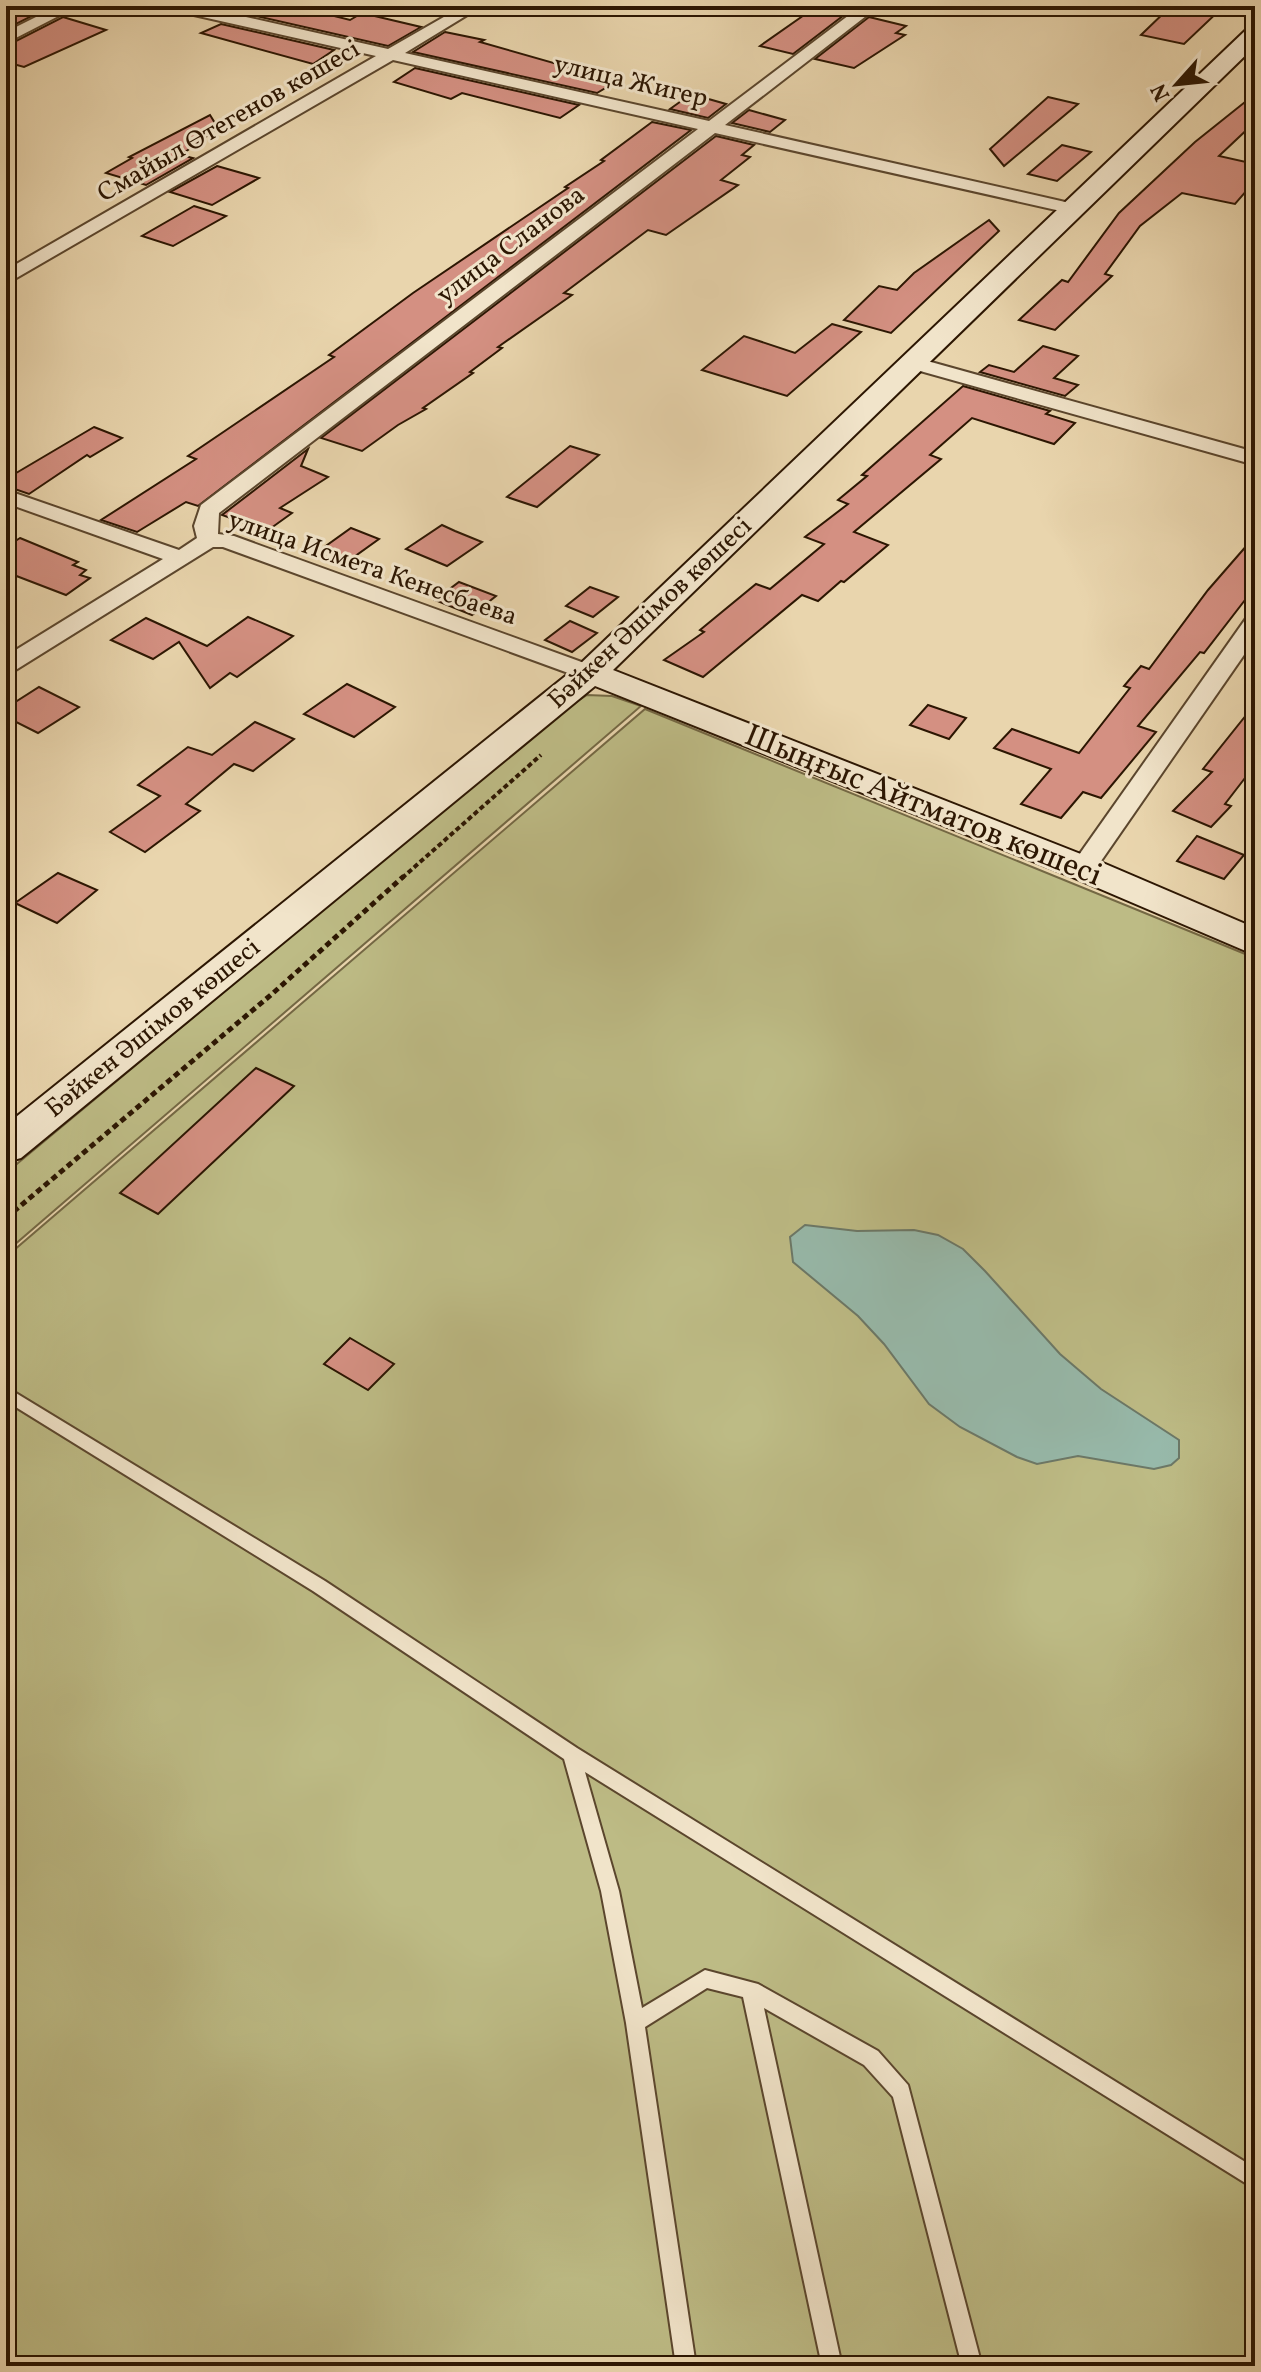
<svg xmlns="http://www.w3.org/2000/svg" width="1261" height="2372" font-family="Vollkorn,serif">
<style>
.green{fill:#bdbb85;stroke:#746844;stroke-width:2}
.water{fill:#97b9aa;stroke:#6c7867;stroke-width:2}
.building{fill:#d49082;stroke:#2c1602;stroke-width:2}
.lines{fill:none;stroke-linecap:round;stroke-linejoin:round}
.lane-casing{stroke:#5b462d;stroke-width:4}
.street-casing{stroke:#5b462d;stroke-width:4}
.secondary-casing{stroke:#2c1602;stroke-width:4}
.path-far1{stroke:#2c1602;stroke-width:4;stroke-dasharray:5 3;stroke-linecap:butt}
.path{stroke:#2c1602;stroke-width:5;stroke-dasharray:6 4;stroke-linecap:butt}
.lane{fill:#f1e4ca;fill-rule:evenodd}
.street{fill:#f1e4ca;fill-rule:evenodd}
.secondary{fill:#f1e4ca;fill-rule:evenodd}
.labels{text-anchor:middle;stroke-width:6;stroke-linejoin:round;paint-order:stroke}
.far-street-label{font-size:26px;fill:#2c1602;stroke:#f1e4ca}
.street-label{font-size:32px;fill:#2c1602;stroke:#f1e4ca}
</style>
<rect width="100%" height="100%" fill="#e9d5ad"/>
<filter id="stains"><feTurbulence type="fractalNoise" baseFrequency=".0025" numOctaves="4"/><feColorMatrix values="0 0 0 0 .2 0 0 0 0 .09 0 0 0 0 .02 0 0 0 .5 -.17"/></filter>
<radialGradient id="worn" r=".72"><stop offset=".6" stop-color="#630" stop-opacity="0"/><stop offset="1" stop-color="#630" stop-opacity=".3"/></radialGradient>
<!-- green -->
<g class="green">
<path d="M587 695 612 696 641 706 6 1252V1173L562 711Z"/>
<path d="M645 709 1255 958V2366H6V1257Z"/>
</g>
<!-- water -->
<path class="water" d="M805 1225 857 1231 914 1230 938 1235 963 1249 985 1271 1060 1354 1101 1389 1179 1440V1458L1171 1465 1154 1469 1078 1456 1037 1464 1017 1457 960 1427 929 1404 884 1344 858 1316 793 1262 790 1237Z"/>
<!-- building -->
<g class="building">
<path d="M6 6H26L42 11 6 29Z"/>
<path d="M259 6H294L350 20 362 13 421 27 388 46 243 13Z"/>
<path d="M817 6 848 12 793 54 760 46Z"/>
<path d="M1171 6H1224L1184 44 1141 35Z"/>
<path d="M63 17 106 30 24 67 6 62V46Z"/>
<path d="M869 17 906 26 896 33 905 35 854 68 815 59Z"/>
<path d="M221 24 334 50 313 64 201 33Z"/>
<path d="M445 32 484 40 480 42 617 81 597 93 413 52Z"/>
<path d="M415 68 579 105 560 118 462 93 451 99 394 82Z"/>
<path d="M691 94 726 104 708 118 670 109Z"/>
<path d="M1255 94V122L1219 156 1255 164V181L1235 204 1182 193 1140 226 1105 274 1112 276 1055 330 1019 320 1062 280 1068 282 1119 213 1195 142Z"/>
<path d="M1048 97 1078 104 1004 166 990 149Z"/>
<path d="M749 110 785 120 770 132 732 123Z"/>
<path d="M210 115 218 128 181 155 193 158 146 185 106 173 132 158 129 157Z"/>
<path d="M652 122 691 130 198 506 186 502 137 532 101 520 196 459 188 456 334 357 329 355 413 293 568 188 565 187 604 161 601 160Z"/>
<path d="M716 136 754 145 742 155 750 157 721 180 738 185 666 235 648 230 564 293 572 295 498 347 502 348 470 372 473 373 423 408 426 409 398 425 362 451 321 438Z"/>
<path d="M1062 145 1091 152 1057 181 1028 174Z"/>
<path d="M217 166 259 178 212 205 170 192Z"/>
<path d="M194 206 226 216 173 246 142 236Z"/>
<path d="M989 220 999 231 891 333 844 320 879 286 897 290 914 273Z"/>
<path d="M832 324 861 332 787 396 702 370 744 336 795 353Z"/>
<path d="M1043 346 1078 356 1054 378 1078 385 1065 396 980 372 989 365 1014 372Z"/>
<path d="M963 386 1050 411 1046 414 1075 423 1054 444 972 418 930 455 941 459 854 532 888 545 844 582 841 581 818 601 802 595 703 677 664 660 704 632 700 630 756 584 770 589 824 544 805 537 848 504 838 500 867 476 862 475Z"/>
<path d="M94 427 122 438 90 457 87 455 29 494 6 486V479Z"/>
<path d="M570 446 599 455 537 507 507 497Z"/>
<path d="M308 449 301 466 328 477 280 508 292 513 267 531 222 515Z"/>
<path d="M442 525 455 531 482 542 447 566 406 549Z"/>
<path d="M351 528 379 539 351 559 323 548Z"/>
<path d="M1255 536V587L1204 653 1200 652 1138 726 1156 732 1101 798 1083 792 1061 818 1021 804 1051 769 994 748 1012 729 1079 753 1130 688 1124 686 1141 666 1149 669 1208 590Z"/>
<path d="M20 538 78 562 73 565 86 570 80 575 90 578 66 595 6 572V547Z"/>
<path d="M459 582 496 596 472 615 435 600Z"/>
<path d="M590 587 618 597 593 617 566 606Z"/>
<path d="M248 617 293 636 237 677 230 673 210 688 179 642 153 659 111 640 146 618 207 646Z"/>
<path d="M570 621 597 633 572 652 545 640Z"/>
<path d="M347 684 395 707 354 737 304 714Z"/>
<path d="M39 687 79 707 38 733 6 717V708Z"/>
<path d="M1255 704V765L1225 804 1231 806 1211 827 1173 811 1212 772 1203 769Z"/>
<path d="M928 705 966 718 949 739 910 725Z"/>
<path d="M255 722 294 739 253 771 234 764 186 804 200 811 145 852 110 832 160 796 138 785 188 747 212 755Z"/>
<path d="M1197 836 1244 855 1224 879 1177 861Z"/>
<path d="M58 873 97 890 57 923 15 903Z"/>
<path d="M256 1068 294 1086 158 1214 120 1193Z"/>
<path d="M350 1338 394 1364 368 1390 324 1364Z"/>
</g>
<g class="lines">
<defs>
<path id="lane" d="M6 1387 325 1581 577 1748 1255 2168V2189L585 1772 619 1891 642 2008 705 1970 758 1984 878 2051 908 2085 982 2366H962L893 2097 864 2065 764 2008 842 2366H822L743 1997 707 1988 645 2027 696 2366H676L626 2023 601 1891 564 1759 313 1591 6 1401Z"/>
<g id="street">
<path d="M58 6H78L6 43V32Z"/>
<path d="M168 6H197L388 49 463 6H482L405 53 709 121 861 6H879L725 125 1074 204 1083 209 1074 214 715 133 219 513 218 534 234 536 598 668 602 673 598 678H582L223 547H213L14 671 6 673V656L163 559 6 503V490L179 550 197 538 194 526 201 505 698 129 393 60 6 284V270L376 56 176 11Z"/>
<path d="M913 357 1255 452V465L906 367 903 363Z"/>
<path d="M1255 615V639L1092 874 1083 876 1074 874 1070 868 1074 862 1247 617Z"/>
</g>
<path id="secondary" d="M1255 27V46L613 670 1096 860 1255 928V955L1070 876 595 686 21 1158 6 1162V1125L578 666 1247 29Z"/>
</defs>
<!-- lane casing -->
<use href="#lane" class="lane-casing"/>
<!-- street casing -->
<use href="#street" class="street-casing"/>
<!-- secondary casing -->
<use href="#secondary" class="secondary-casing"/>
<!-- path-far1 -->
<path class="path-far1" d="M402 878 541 755"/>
<!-- path -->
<path class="path" d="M6 1218 272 994 404 876"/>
<!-- lane -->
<use href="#lane" class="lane"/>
<!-- street -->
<use href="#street" class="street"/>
<!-- secondary -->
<use href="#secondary" class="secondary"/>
</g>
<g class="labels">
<!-- far-street labels -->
<g class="far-street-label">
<text transform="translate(631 80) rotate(13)" y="9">улица Жигер</text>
<text transform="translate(228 120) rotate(-30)" y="9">Смайыл Өтегенов көшесі</text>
<text transform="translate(510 244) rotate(-37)" y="9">улица Сланова</text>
<text transform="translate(373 567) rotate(19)" y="9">улица Исмета Кенесбаева</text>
<text transform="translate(649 612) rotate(-43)" y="9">Бәйкен Әшімов көшесі</text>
<text transform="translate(152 1027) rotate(-39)" y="9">Бәйкен Әшімов көшесі</text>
</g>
<!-- street labels -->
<g class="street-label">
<text transform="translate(924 804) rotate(22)" y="11">Шыңғыс Айтматов көшесі</text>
</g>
</g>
<!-- margin -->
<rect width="1261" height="2372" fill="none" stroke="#e9d5ad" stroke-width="32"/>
<rect x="8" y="8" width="1245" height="2356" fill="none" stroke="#2c1602" stroke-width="4"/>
<rect x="16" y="16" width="1229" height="2340" fill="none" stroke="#2c1602" stroke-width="2"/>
<!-- north arrow -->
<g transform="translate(1177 84) rotate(243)" stroke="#f1e4ca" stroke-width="6" paint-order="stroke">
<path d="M0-6L14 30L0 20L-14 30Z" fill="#2c1602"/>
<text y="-12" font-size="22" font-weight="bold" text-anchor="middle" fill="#2c1602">N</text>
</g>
<rect width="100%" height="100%" filter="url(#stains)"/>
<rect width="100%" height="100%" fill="url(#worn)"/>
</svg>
